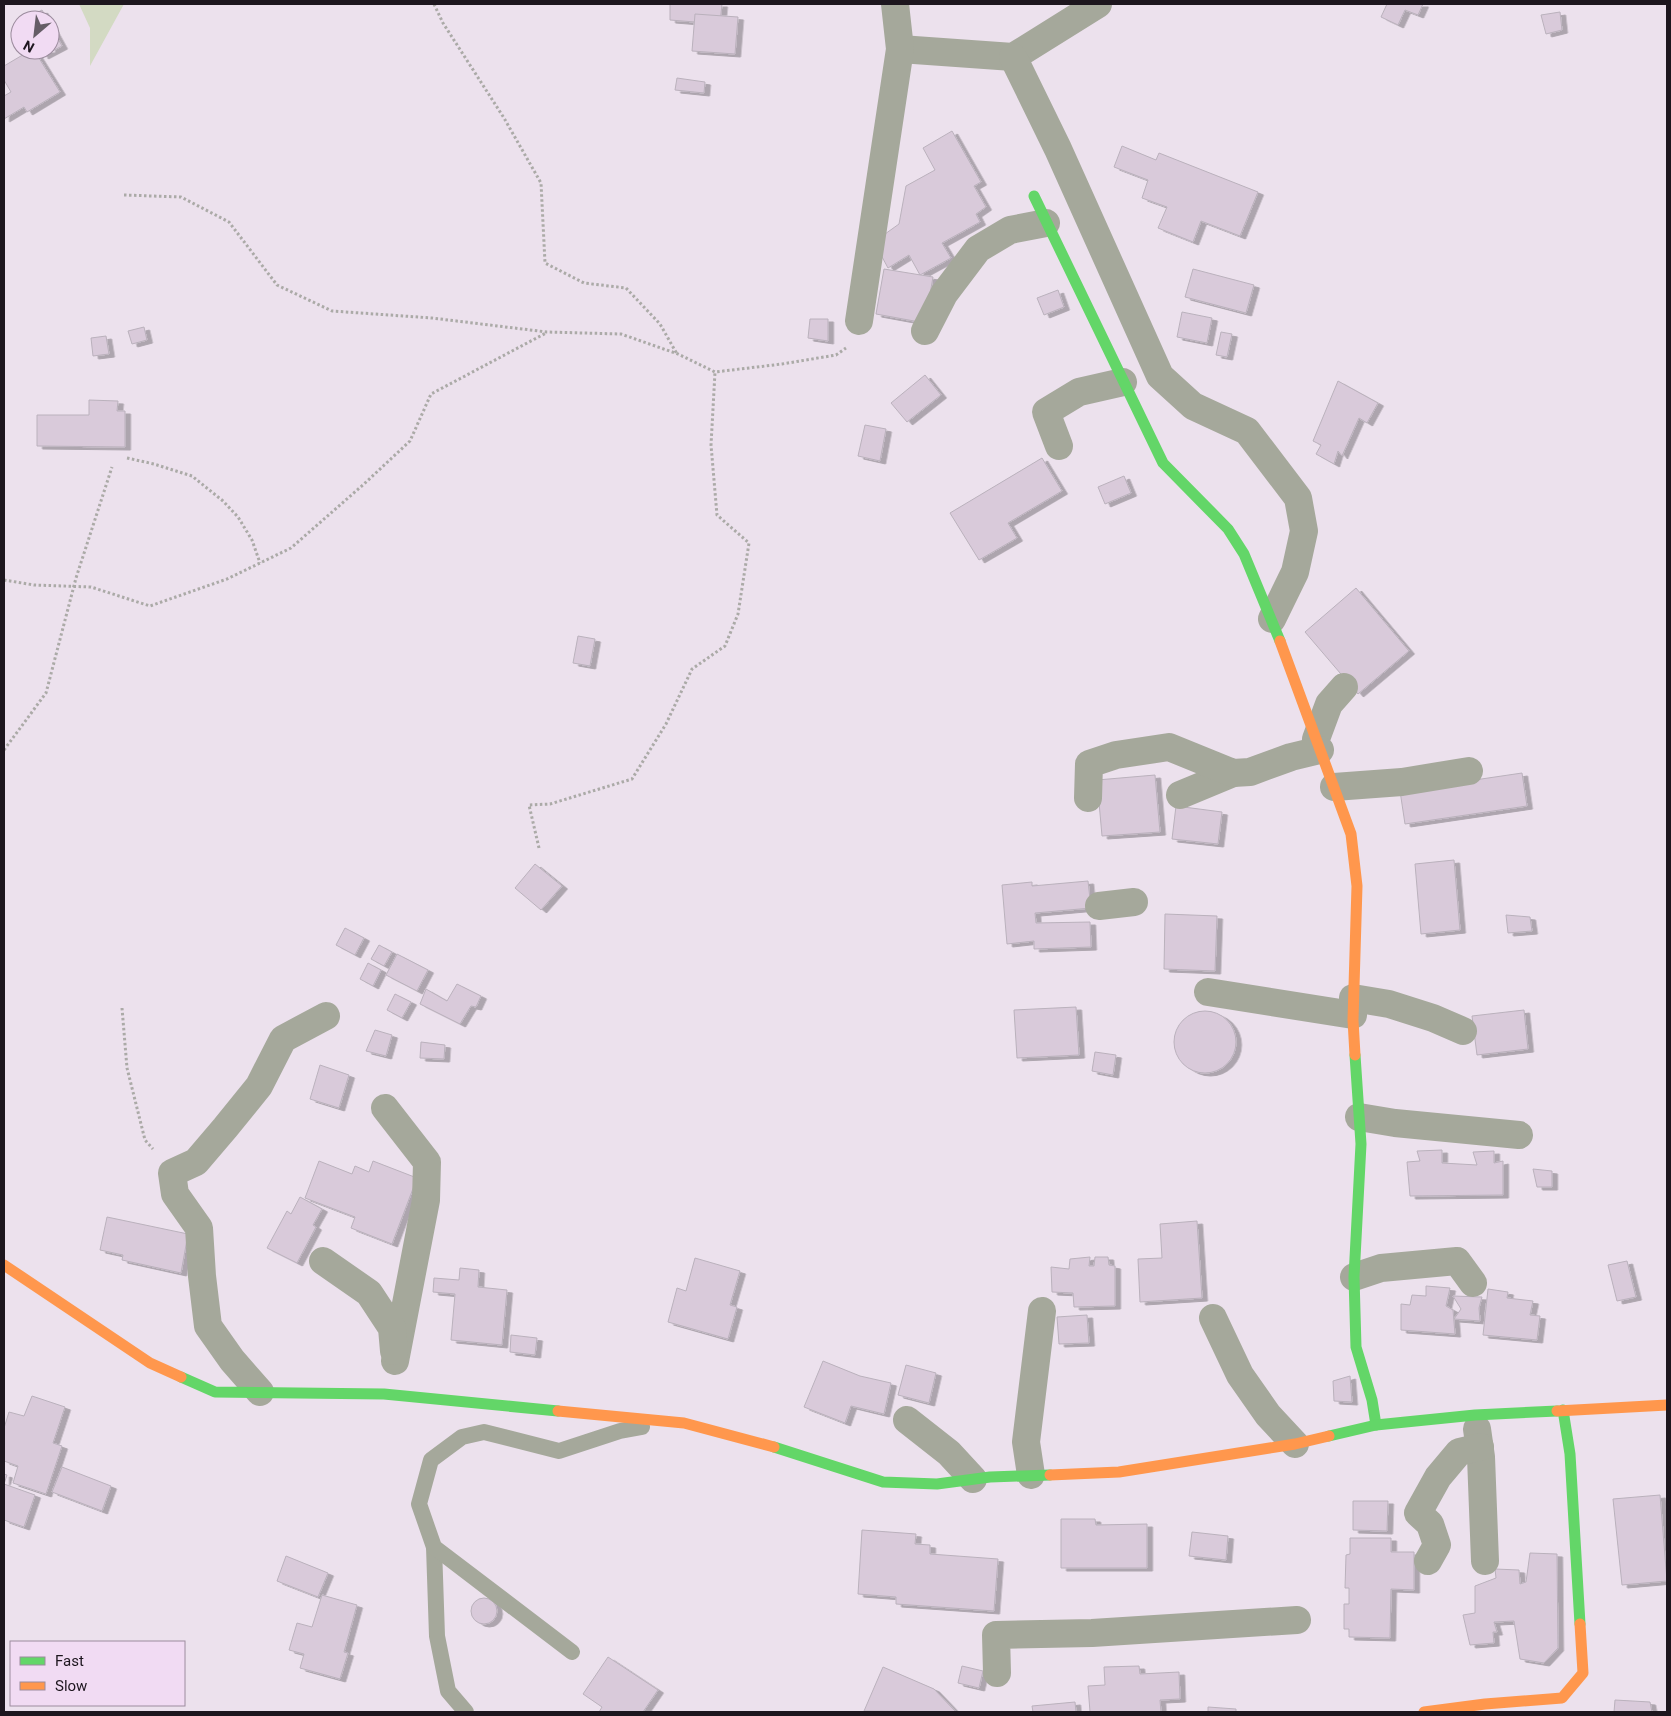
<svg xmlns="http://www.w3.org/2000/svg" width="1671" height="1716" font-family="Roboto,sans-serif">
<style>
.green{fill:#d3dac3}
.building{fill:#d9cada;stroke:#bab1bc;filter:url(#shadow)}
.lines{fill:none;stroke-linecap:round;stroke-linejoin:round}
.path{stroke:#abaaa7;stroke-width:3;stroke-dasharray:2.5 2.5;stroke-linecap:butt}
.lane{stroke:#a5a89b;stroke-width:16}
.street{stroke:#a5a89b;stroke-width:28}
.fast{stroke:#63d668;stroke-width:11}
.slow{stroke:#ff974d;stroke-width:11}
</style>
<defs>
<filter id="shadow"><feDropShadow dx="5.5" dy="3" stdDeviation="0" flood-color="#0004"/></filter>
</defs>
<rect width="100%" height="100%" fill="#ece1ed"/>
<!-- green -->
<path class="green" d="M79 4H124L90 66V28Z"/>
<!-- building -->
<g class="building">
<path d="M670 4H722L720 24 670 20Z"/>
<path d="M1387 4H1423L1418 15 1405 10 1398 25 1381 17Z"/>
<path d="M42 10 48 20H23Z"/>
<path d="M1560 12 1562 30 1546 34 1541 15Z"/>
<path d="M695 14 738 17 735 54 692 51Z"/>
<path d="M50 24 62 46 43 56 40 50H50Z"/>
<path d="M31 50H34L60 92 27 112 24 107 4 119V96L11 92 4 80V66Z"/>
<path d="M677 78 705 82 704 93 675 90Z"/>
<path d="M952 131 981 182 974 186 986 207 976 214 980 222 942 243 951 258 920 275 909 255 888 268 873 240 885 234 899 224 906 186 935 170 923 148Z"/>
<path d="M1122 146 1156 160 1159 153 1258 192 1240 236 1201 221 1193 242 1158 228 1167 207 1142 198 1148 180 1114 167Z"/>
<path d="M884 269 933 277 925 323 876 314Z"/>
<path d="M1193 269 1254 285 1246 313 1185 297Z"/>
<path d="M1058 290 1064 307 1044 315 1037 298Z"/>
<path d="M1182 312 1212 318 1207 343 1177 337Z"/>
<path d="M810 319H828V341L808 338Z"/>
<path d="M144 327 147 340 132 344 128 331Z"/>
<path d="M1221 332 1232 334 1227 357 1216 355Z"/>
<path d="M106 336 109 354 93 356 91 338Z"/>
<path d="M925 375 941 395 907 422 891 403Z"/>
<path d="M1338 381 1378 403 1367 423 1359 418 1342 456 1338 451 1334 464 1316 454 1321 445 1313 441Z"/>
<path d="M89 400 118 401 117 411H125V447L37 446V415H89Z"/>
<path d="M865 425 886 429 880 461 858 456Z"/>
<path d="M1042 458 1062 491 1008 523 1017 538 979 560 950 513Z"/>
<path d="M1124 476 1131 493 1105 504 1098 487Z"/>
<path d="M1356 588 1409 651 1358 694 1305 632Z"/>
<path d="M578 636 595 639 590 666 573 663Z"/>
<path d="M1522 773 1527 806 1405 824 1400 791Z"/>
<path d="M1155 775 1160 832 1102 836 1097 780Z"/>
<path d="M1176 806 1222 812 1218 844 1172 839Z"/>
<path d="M1454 860 1460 930 1421 934 1415 864Z"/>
<path d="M535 864 562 886 541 910 515 888Z"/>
<path d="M1088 881 1091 908 1035 913 1036 923 1090 922 1091 947 1034 949V941L1007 944 1002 885 1032 882V886Z"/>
<path d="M1165 914 1217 916 1215 971 1164 969Z"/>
<path d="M1506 915 1530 917 1532 931 1508 933Z"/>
<path d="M345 928 364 938 355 955 336 945Z"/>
<path d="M379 945 392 952 384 966 371 959Z"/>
<path d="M397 954 428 970 417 991 386 975Z"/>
<path d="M368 963 381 970 373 986 360 979Z"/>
<path d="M457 984 481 996 476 1007 471 1006 460 1024 420 1004 426 989 447 1001Z"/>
<path d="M395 994 411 1002 402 1018 387 1010Z"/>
<path d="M1076 1007 1079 1055 1017 1058 1014 1010Z"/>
<path d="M1524 1010 1528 1049 1477 1055 1472 1016Z"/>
<circle cx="1205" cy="1042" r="31"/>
<path d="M375 1030 392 1035 386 1056 366 1051Z"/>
<path d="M421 1042 445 1045 444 1059 420 1058Z"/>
<path d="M1095 1052 1116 1055 1113 1075 1092 1071Z"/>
<path d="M320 1065 349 1075 339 1108 310 1099Z"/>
<path d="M1442 1150V1163L1477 1165 1473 1152 1494 1151V1163L1503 1161V1195L1410 1196 1407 1162 1420 1161 1417 1151Z"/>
<path d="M319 1161 352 1174 355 1166 369 1172 373 1161 417 1178 392 1244 351 1228 355 1217 305 1198Z"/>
<path d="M1533 1169 1552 1171V1187H1537Z"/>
<path d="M300 1197 322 1209 313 1225 316 1227 297 1263 267 1248 287 1211 291 1214Z"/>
<path d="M107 1217 188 1234 181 1273 122 1260 123 1255 100 1250Z"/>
<path d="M1197 1221 1202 1298 1140 1302 1138 1259 1162 1258 1160 1224Z"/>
<path d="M1090 1257 1089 1266H1094L1095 1257H1108L1109 1265 1115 1266V1306L1074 1307 1073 1293 1052 1292 1051 1267 1069 1269 1070 1259Z"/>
<path d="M695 1258 740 1271 730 1305 737 1307 728 1339 668 1322 677 1288 686 1291Z"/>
<path d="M1627 1261 1636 1297 1617 1301 1608 1265Z"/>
<path d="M460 1268 479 1270 478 1287 507 1290 502 1345 451 1340 455 1294 433 1292 434 1278 459 1280Z"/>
<path d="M1426 1286 1450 1288 1446 1306 1453 1310 1455 1334 1401 1330V1304L1410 1305 1412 1295 1426 1296Z"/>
<path d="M1488 1289 1508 1292 1507 1298 1533 1301 1530 1315 1540 1316 1537 1340 1483 1335Z"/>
<path d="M1453 1296 1482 1297 1479 1308 1480 1321 1454 1319 1461 1309Z"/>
<path d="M1087 1315 1089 1343 1059 1344 1057 1317Z"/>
<path d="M511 1335 537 1338 535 1355 510 1352Z"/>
<path d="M823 1361 860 1376 891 1383 884 1414 851 1406 845 1423 804 1407Z"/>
<path d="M906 1365 936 1373 929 1403 898 1395Z"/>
<path d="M1350 1376 1352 1402 1334 1401 1333 1381Z"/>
<path d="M32 1396 65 1407 53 1443 62 1446 46 1494 13 1483 18 1466 4 1461V1428L9 1412 24 1416Z"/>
<path d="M62 1467 111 1486 102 1511 52 1492Z"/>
<path d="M4 1474 7 1475 4 1484 35 1495 24 1527 4 1520Z"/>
<path d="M1660 1495 1667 1581 1622 1585 1613 1499Z"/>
<path d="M1353 1501H1388L1387 1531 1353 1530Z"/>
<path d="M1061 1519H1095L1096 1525 1147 1524V1568H1061Z"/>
<path d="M862 1530 916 1534 915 1544 930 1545V1554L998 1559 994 1611 896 1604V1597L858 1594Z"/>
<path d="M1192 1532 1228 1536 1226 1560 1189 1556Z"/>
<path d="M1350 1538H1391V1552H1414V1590L1391 1589 1390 1638 1349 1637V1629H1344V1604H1349V1588H1345L1346 1555 1350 1554Z"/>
<path d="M1530 1553 1557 1554 1558 1648 1544 1663 1520 1659 1514 1621 1494 1622 1497 1632H1493L1494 1643 1470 1645 1463 1615 1475 1613V1586L1496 1578 1495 1569 1519 1570 1520 1584 1526 1582Z"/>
<path d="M286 1556 328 1573 318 1597 277 1581Z"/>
<path d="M322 1595 357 1605 344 1652 348 1653 340 1679 300 1668 304 1654 289 1650 297 1623 312 1627Z"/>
<circle cx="484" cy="1611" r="13"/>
<path d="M608 1657 658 1690 643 1712H599L602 1707 583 1694Z"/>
<path d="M962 1666 983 1671 979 1688 958 1683Z"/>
<path d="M1139 1666 1140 1674 1179 1672 1180 1699 1160 1700 1161 1712H1090L1088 1686 1105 1685 1104 1667Z"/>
<path d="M883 1667 934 1689 956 1712 864 1711Z"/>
<path d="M1615 1700 1650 1702 1652 1712H1614Z"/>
<path d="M1075 1702 1076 1712H1033L1032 1706Z"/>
<path d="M1208 1707 1236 1709V1712H1208Z"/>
</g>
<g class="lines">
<!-- path -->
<g class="path">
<path d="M434 4 443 23 504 118 541 183 545 263 584 283 626 288 660 324 677 354"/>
<path d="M124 195 181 197 229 222 277 285 332 311 432 318 547 332 621 334 678 354 715 372 782 364 836 355 846 348"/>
<path d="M127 458 154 464 192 476 223 501 238 517 252 540 260 563"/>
<path d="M4 580 34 585 91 587 150 606 227 579 291 548 364 484 410 441 431 394 546 333"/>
<path d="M4 750 46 693 76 578 112 467"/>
<path d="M539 848 529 805 550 804 632 779 666 724 692 669 725 646 738 614 749 543 717 515 711 445 715 372"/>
<path d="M122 1008 127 1068 145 1140 153 1149"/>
</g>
<!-- lane -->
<g class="lane">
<path d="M434 1547 437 1636 448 1691 466 1712"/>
<path d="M572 1652 434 1547 419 1504 431 1460 462 1437 484 1432 559 1451 620 1431 642 1427"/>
</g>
<!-- street -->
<g class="street">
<path d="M900 49 1013 57 1098 4"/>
<path d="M1013 57 1058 149 1160 376 1193 406 1247 431 1298 498 1304 531 1295 572 1272 619"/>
<path d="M859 321 900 49 895 4"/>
<path d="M925 331 944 294 978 249 1010 230 1046 223"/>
<path d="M1059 446 1046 412 1079 392 1123 382"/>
<path d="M1316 739 1329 704 1344 687"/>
<path d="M1334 787 1402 782 1469 771"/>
<path d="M1180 795 1233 773"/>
<path d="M1088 798 1089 764 1116 755 1169 747 1233 773 1250 772 1291 757 1320 750"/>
<path d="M1099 906 1134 902"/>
<path d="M1208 992 1353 1015"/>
<path d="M1353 998 1389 1004 1433 1018 1463 1031"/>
<path d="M385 1108 427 1162 426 1200 395 1361"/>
<path d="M1359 1117 1395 1123 1519 1135"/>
<path d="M323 1261 369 1293 392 1328 394 1351"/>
<path d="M1354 1277 1381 1268 1457 1261 1473 1283"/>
<path d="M1213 1318 1240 1375 1268 1415 1295 1444"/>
<path d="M260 1392 232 1360 208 1326 202 1276 199 1228 175 1194 172 1173 196 1162 225 1128 259 1086 283 1039 326 1016"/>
<path d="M907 1420 949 1453 973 1479"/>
<path d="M1477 1429 1481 1457 1485 1561"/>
<path d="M1031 1475 1026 1442 1042 1311"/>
<path d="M1428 1561 1437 1545 1430 1524 1418 1513 1438 1477 1459 1452 1480 1447"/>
<path d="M997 1673 996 1635 1092 1633 1297 1620"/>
</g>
<!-- fast -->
<g class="fast">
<path d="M1034 196 1163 463 1228 529 1244 554 1280 641"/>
<path d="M1355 1055 1361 1144 1354 1277 1356 1347 1372 1400 1376 1425"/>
<path d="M181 1377 215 1392 384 1394 558 1411"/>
<path d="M1563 1410 1570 1454 1580 1624"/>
<path d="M1329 1436 1376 1425 1475 1415 1557 1411"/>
<path d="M774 1447 883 1482 937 1484 990 1477 1050 1475"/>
</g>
<!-- slow -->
<g class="slow">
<path d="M1280 641 1351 834 1357 886 1353 1020 1355 1055"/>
<path d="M4 1265 150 1363 181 1377"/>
<path d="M558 1411 684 1423 774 1447"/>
<path d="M1557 1411 1667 1405"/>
<path d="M1050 1475 1119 1472 1295 1444 1329 1436"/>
<path d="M1424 1712 1485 1704 1562 1698 1583 1673 1580 1624"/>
</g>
</g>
<!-- border -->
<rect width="1671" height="1716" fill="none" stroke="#1d161e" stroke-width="10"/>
<!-- legend -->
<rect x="10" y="1641" width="175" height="65" fill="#f1dbf3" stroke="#9c8c9e"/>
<rect x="20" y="1657" width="25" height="8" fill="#63d668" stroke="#9c8c9e"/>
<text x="55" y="1666" font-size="15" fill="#1d161e">Fast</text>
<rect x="20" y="1682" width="25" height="8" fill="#ff974d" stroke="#9c8c9e"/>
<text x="55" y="1691" font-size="15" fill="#1d161e">Slow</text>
<!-- north arrow -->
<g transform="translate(35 35) rotate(208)"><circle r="24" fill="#f1dbf3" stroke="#9c8c9e"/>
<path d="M0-4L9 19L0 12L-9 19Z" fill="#655d66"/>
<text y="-8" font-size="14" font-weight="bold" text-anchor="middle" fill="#1d161e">N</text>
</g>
</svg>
